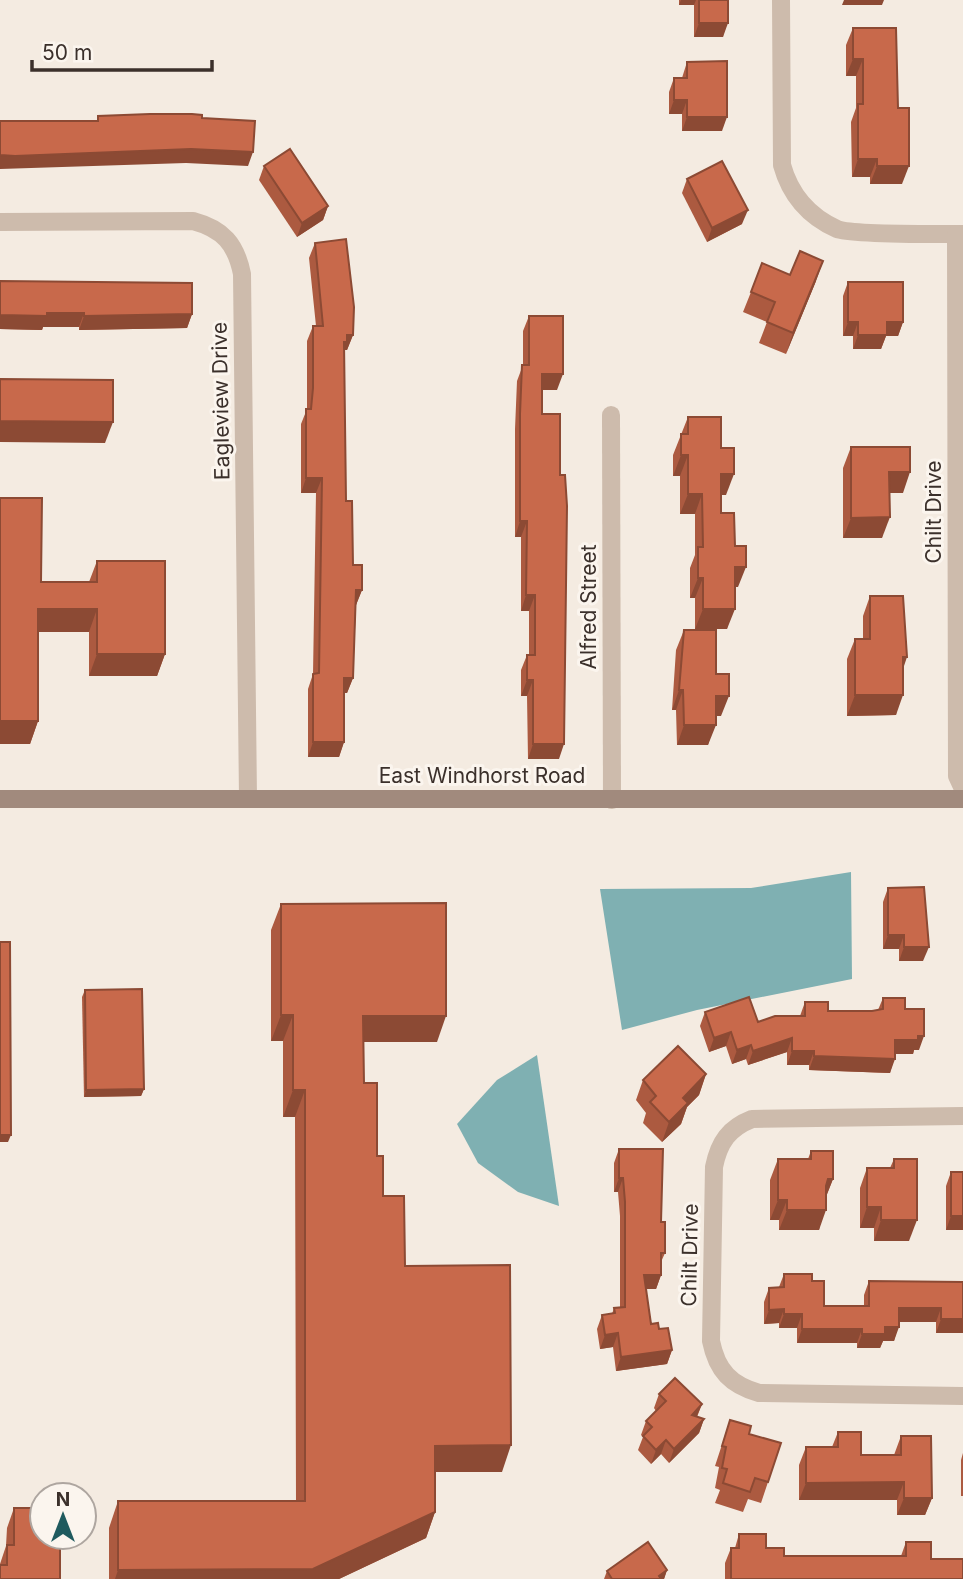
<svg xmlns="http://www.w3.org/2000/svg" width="963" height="1579" font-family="Inter,sans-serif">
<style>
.water{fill:#7fb0b2}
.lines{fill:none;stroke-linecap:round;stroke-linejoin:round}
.street{stroke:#cdbbac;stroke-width:18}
.secondary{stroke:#a18a7d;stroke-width:18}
.wall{fill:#ac5a40}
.shaded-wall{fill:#8c4a34}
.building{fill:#c8694b;stroke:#8c4a34;stroke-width:2}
.labels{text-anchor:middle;stroke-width:6;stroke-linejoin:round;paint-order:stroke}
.street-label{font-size:21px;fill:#3b302b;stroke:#fbf5ee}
</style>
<rect width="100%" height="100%" fill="#f4ebe1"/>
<!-- water -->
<g class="water">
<path d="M851 872 852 979 697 1010 622 1030 600 889 751 888Z"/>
<path d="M537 1055 559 1206 518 1192 478 1163 457 1124 497 1080Z"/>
</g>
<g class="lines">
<!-- street -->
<g class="street">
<path d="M781 0 782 165C790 194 808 216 837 229 851 235 942 234 963 234"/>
<path d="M0 222 193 221C223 229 236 244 242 274L248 798"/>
<path d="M956 234 957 776 963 789"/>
<path d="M611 415 612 800"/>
<path d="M963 1116 752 1119C729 1128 719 1142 714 1167L711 1341C717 1371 731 1385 759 1393L963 1396"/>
</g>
<!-- secondary -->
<path class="secondary" d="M0 799H963"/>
</g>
<!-- wall -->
<g class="wall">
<path d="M679 0H728L723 37H694V5H679Z"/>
<path d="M853 28 898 108 902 184H870V177H852L851 122 856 108V76H846V45Z"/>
<path d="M687 62 722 131H682V114H669V92L674 78H682Z"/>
<path d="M264 166 328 206 323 220 297 237 259 180Z"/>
<path d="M687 179 742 224 707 242 682 193Z"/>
<path d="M315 243 353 335 347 350H344L346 501 353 565 362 590 356 605 353 678 347 693H344V742L339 757H308V689L313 674 316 493H301V424L307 409V341L313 326H316L309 258Z"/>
<path d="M790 275 816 281 786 354 759 343 767 322 743 312 751 292Z"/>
<path d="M0 281 192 314 187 328 79 330V327H43L42 330 0 329Z"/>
<path d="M848 282 903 322 898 336H886L881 349H853V336H843V296Z"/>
<path d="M529 316 557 390H542V414L559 759H528L527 696H521V670L527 655H529V611H521V537H515V429L517 381 523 365V331Z"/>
<path d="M688 417 721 448 726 495H721V513L735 546 738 587H735L727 629H695V598H690V568L695 555V514H680V476H673V455Z"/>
<path d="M851 447 903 493H889L882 538H843V468Z"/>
<path d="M0 498 41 582H89L97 561 165 654 157 676H89V632H38V721L30 744H0Z"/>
<path d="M870 596 903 669 896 715 847 716V659L855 639H863V616Z"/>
<path d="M684 630 716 674 721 716H716L708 745H677L676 710H672L676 650Z"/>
<path d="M888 888 923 961H899V949H883V902Z"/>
<path d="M281 904 437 1042H364V1083L377 1156 383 1196 405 1266 502 1472H435V1512L426 1538 339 1579H109V1528L118 1501H296L295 1117H283V1041H271V930Z"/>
<path d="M85 990 144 1089 141 1096 84 1097 82 997Z"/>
<path d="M883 998 905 1009 919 1050H914L913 1054H895L890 1073 809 1070V1065H787V1052L748 1065 746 1059 732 1064 726 1046 709 1052 700 1026 705 1012 758 1022 800 1016 805 1002 828 1011 878 1010Z"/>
<path d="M706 1074 699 1095 687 1107 681 1124 662 1142 643 1123 646 1113 636 1100 643 1080Z"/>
<path d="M619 1149 661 1222 665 1253 661 1262V1275L656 1289H646L651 1324 659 1329 672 1350 667 1364 616 1371 613 1347 600 1349 597 1329 602 1315 612 1314 614 1308 620 1307V1216L618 1192H614V1163Z"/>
<path d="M811 1151 833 1179 826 1197 819 1230H779V1220H770V1180L778 1159H808Z"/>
<path d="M894 1159 909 1241H874V1228H860V1188L867 1168H890Z"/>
<path d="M951 1172 963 1230H946V1186Z"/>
<path d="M784 1274 812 1281 824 1306H864V1295L869 1281 963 1282V1333H936V1322H899L894 1341H883L880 1348H857V1343H797V1328H779V1323L764 1324V1302L769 1288 779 1287Z"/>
<path d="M659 1394 702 1404 697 1417 704 1419 699 1433 669 1463 661 1454 651 1464 638 1450 643 1437 641 1435 646 1421 656 1411 654 1408Z"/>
<path d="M730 1420 749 1434 768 1482 761 1503 748 1499 743 1512 715 1503 720 1490 715 1488 719 1467 715 1466Z"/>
<path d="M838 1432 861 1455H894L901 1436 932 1498 925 1515H897V1500H799V1465L806 1447H832Z"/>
<path d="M963 1453V1496H961V1460Z"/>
<path d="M14 1508H42L0 1579V1564L6 1546 7 1528Z"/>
<path d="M739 1534 784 1556H901L906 1542 963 1579H725V1563L731 1548H735Z"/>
<path d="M667 1570 664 1579H604L607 1571Z"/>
</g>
<!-- shaded-wall -->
<g class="shaded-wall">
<path d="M681 0H696L694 5H679Z"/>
<path d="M844 0H884L882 5H842Z"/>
<path d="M699 23H728L723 37H694Z"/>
<path d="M853 59H863L856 76H846Z"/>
<path d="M674 100H687L682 114H669Z"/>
<path d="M687 117H727L722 131H682Z"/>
<path d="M191 149 253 152 248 166 186 163 0 169V155Z"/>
<path d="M858 159H877L870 177H852Z"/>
<path d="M877 166H909L902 184H870Z"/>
<path d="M328 206 323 220 297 237 302 223Z"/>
<path d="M748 210 742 224 707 242 712 228Z"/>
<path d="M823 261 816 281 786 354 793 333Z"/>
<path d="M47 313H84L79 327H43L42 330 0 329V315Z"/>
<path d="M192 314 187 328 79 330 84 316Z"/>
<path d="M848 322H858L853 336H843Z"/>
<path d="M887 322H903L898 336H886L881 349H853L858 335Z"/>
<path d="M347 335H353L347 350H344L338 357Z"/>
<path d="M542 374H563L557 390H537Z"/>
<path d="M0 421 113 422 105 443 0 442Z"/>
<path d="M681 455H688L680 476H673Z"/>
<path d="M889 472H910L903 493H882Z"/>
<path d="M721 474H734L726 495H713Z"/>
<path d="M306 478H322L316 493H301Z"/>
<path d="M688 494H702L695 514H680Z"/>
<path d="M890 517 882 538H843L851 518Z"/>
<path d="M520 521H527L521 537H515Z"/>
<path d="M735 567H746L738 587H727Z"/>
<path d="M698 578H703L695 598H690Z"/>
<path d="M356 590H362L356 605H351Z"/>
<path d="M526 595H535L529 611H521Z"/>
<path d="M38 609H97L89 632H29Z"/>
<path d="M703 609H735L727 629H695Z"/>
<path d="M97 654H165L157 676H89Z"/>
<path d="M903 657H907L900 678Z"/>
<path d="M344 678H353L347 693H338Z"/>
<path d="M527 680H533L527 696H521Z"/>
<path d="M679 690H683L676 710H672Z"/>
<path d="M855 695H903L896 715 847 716Z"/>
<path d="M716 696H729L721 716H708Z"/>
<path d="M0 721H38L30 744H0Z"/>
<path d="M684 725H716L708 745H677Z"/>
<path d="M313 742H344L339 757H308Z"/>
<path d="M533 744H564L559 759H528Z"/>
<path d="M888 935H904L899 949H883Z"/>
<path d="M904 947H929L923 961H899Z"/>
<path d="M281 1015H293L283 1041H271Z"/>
<path d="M363 1016H446L437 1042H354Z"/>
<path d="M731 1032 726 1046 709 1052 714 1038Z"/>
<path d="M918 1036H924L919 1050H914L913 1054H890L895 1040Z"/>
<path d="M792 1038 787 1052 748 1065 753 1051Z"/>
<path d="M751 1045 746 1059 732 1064 737 1050Z"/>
<path d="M792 1051H814L809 1065H787Z"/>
<path d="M814 1056 895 1059 890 1073 809 1070Z"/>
<path d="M706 1074 699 1095 687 1107 681 1124 662 1142 669 1122 683 1098Z"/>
<path d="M144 1089 141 1096 84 1097 86 1090Z"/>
<path d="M293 1090H305L295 1117H283Z"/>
<path d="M0 1135H11L8 1142H0Z"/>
<path d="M619 1178H623L618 1192H614Z"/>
<path d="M828 1179H833L825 1199H821Z"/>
<path d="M778 1200H787L779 1220H770Z"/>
<path d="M867 1207H881L874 1228H860Z"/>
<path d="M787 1210H826L819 1230H779Z"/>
<path d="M951 1216H963V1230H946Z"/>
<path d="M881 1220H917L909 1241H874Z"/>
<path d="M644 1275H661L656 1289H639Z"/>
<path d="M899 1308H941L936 1322H894Z"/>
<path d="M784 1309 779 1323 764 1324 769 1310Z"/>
<path d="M784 1314H802L797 1328H779Z"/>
<path d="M941 1319H963V1333H936Z"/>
<path d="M885 1327H899L894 1341H883L880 1348H857L862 1334Z"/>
<path d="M802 1329H862L857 1343H797Z"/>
<path d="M618 1333 613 1347 600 1349 605 1335Z"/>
<path d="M672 1350 667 1364 616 1371 621 1357Z"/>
<path d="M702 1404 696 1418 692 1415Z"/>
<path d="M704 1419 699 1433 669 1463 674 1449Z"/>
<path d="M666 1440 661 1454 651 1464 656 1450Z"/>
<path d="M511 1445 502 1472H425L435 1446Z"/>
<path d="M904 1482 897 1500H799L806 1483Z"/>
<path d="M904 1498H932L925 1515H897Z"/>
<path d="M435 1512 426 1538 339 1579H115L118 1570Z"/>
<path d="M667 1570 664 1579H658L659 1576Z"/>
</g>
<!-- building -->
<g class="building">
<rect x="699" y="0" width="29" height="23"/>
<path d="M853 28H896L898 108H909V166H877V159H858V104H863V59H853Z"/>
<path d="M727 61V117H687V100H674V78H687V62Z"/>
<path d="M150 114H192L202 115V118L255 121 253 152 191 149 15 156 0 155V121H98V116Z"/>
<path d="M290 149 328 206 302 223 264 166Z"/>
<path d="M722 161 748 210 712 228 687 179Z"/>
<path d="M346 239 354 307 353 335H347V342H344L346 501H352L353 565H362V590H356L353 678H344V742H313V674L319 673 322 478H306V409H311L313 388V326H323L315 243Z"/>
<path d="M800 251 823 261 793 333 767 322 775 302 751 292 762 263 790 275Z"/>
<path d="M0 281 192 283V314L84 316V313H47V316L0 315Z"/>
<path d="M848 282H903V322H887V335H858V322H848Z"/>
<path d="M529 316H563V374H542V414H560V475H565L567 506 564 744H533V680H527V655H535V595H526L527 521H520V414L522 365H529Z"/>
<path d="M0 379 113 380V422L0 421Z"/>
<path d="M688 417H721V448H734V474H721V513H734L735 546H746V567H735V609H703V578H698V547H703L702 494H688V455H681V434H688Z"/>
<path d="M851 447H910V472H889L890 517 851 518Z"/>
<path d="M0 498H42L41 582H97V561H165V654H97V609H38V721H0Z"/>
<path d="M870 596H903L907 657H903V695H855V639H870Z"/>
<path d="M684 630H716V674H729V696H716V725H684L683 690H679Z"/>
<path d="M924 887 929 947H904V935H888V888Z"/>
<path d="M446 903V1016H363L364 1083H377V1156H383V1196H404L405 1266 510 1265 511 1445 435 1446V1512L313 1569 118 1570V1501H305V1090H293V1015H281V904Z"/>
<path d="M0 942H10L11 1135H0Z"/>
<path d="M142 989 144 1089 86 1090 85 990Z"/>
<path d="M749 997 758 1022 775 1016H805V1002H828V1011H872L883 1009V998H905V1009H924V1036H918V1040H895V1059L814 1056V1051H792V1038L753 1051 751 1045 737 1050 731 1032 714 1038 705 1012Z"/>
<path d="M678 1046 706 1074 683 1098 688 1103 669 1122 650 1102 656 1096 643 1080Z"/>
<path d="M619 1149H663L661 1222H665V1253H661V1275H644L651 1324 658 1323 659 1329 668 1328 672 1350 621 1357 618 1333 605 1335 602 1315 615 1313 614 1308 625 1307V1202L623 1178H619Z"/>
<path d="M811 1151H833V1179H828L826 1186V1210H787V1200H778V1159H811Z"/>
<path d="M894 1159H917V1220H881V1207H867V1168H894Z"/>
<rect x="951" y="1172" width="12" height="44"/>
<path d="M784 1274H812V1281H824V1306H869V1281L963 1282V1319H941V1308H899V1327H885V1334H862V1329H802V1314H784V1309L769 1310V1288L784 1287Z"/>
<path d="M675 1378 702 1404 692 1415 704 1419 674 1449 666 1440 656 1450 643 1436 652 1427 646 1421 666 1401 659 1394Z"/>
<path d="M730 1420 751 1426 749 1434 781 1443 768 1482 755 1478 750 1492 723 1483 727 1469 722 1468 726 1447 722 1446Z"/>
<path d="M838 1432H861V1455H901V1436H931L932 1498H904V1482L806 1483V1447H838Z"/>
<path d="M14 1508H42V1537H53V1545H60V1579H0V1565H7V1545H14Z"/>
<path d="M739 1534H766V1548H784V1556H906V1542H931V1559H963V1579H731V1548H739Z"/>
<path d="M648 1542 667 1570 659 1576 661 1579H612L607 1571Z"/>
</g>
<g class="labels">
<!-- street labels -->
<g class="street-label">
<text transform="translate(221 401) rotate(-91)" y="7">Eagleview Drive</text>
<text transform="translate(934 512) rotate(-90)" y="7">Chilt Drive</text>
<text transform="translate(589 607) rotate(-90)" y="7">Alfred Street</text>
<text x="482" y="783">East Windhorst Road</text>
<text transform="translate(690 1255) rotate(-89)" y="7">Chilt Drive</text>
</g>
</g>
<!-- north arrow -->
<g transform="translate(63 1516)"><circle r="33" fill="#fbf5ee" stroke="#aea6a0" stroke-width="2"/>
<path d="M0-5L12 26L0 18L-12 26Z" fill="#1f5a5e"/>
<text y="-10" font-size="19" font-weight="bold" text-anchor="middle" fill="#3b302b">N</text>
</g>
<!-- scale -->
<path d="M32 60v10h180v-10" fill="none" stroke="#3b302b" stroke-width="3.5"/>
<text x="42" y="60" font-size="21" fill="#3b302b" stroke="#fbf5ee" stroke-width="5" paint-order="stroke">50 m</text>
</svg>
